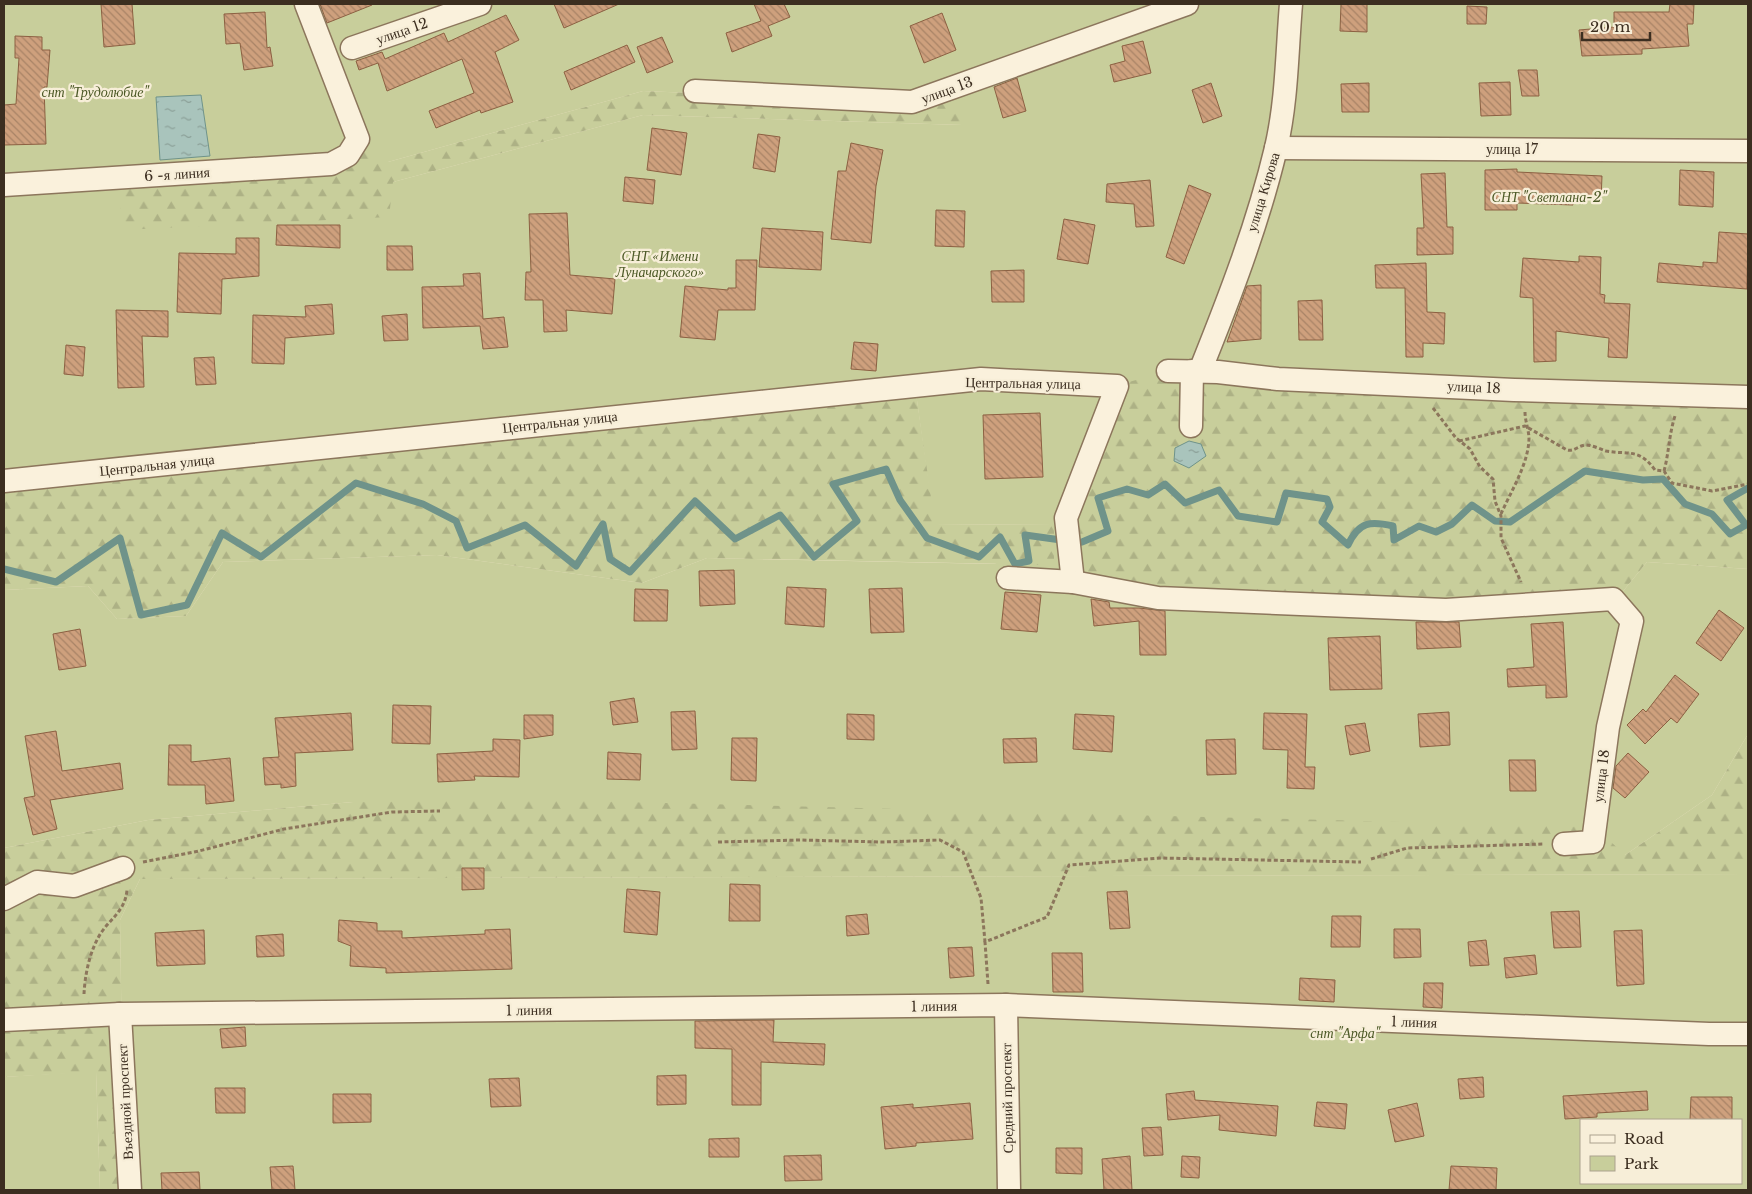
<svg xmlns="http://www.w3.org/2000/svg" width="1752" height="1194" font-family="'Libre Baskerville',serif">
<style>
.green{fill:#c8ce9b;fill-rule:evenodd}
.forest{fill:url(#forest-firs)}
.water{fill:url(#water-ripples);stroke:#6f938a}
.lines{fill:none;stroke-linecap:round;stroke-linejoin:round}
.stream{stroke:#6f938a;stroke-width:7}
.building{fill:url(#building-back-hatch);stroke:#8c6042}
.minor-casing{stroke:#8c765c;stroke-width:25}
.path{stroke:#8c765c;stroke-width:3;stroke-dasharray:4 2.5;stroke-linecap:butt}
.minor{stroke:#faf1dc;stroke-width:22}
.labels{text-anchor:middle;stroke-width:4.5;stroke-linejoin:round;paint-order:stroke}
.street-label{font-size:14px;fill:#3c2e20;stroke:#f7eed8}
.park-label{font-size:14px;font-style:italic;fill:#4c5926;stroke:#f7eed8}
</style>
<defs>
<pattern id="forest-firs" width="22" height="20" patternUnits="userSpaceOnUse" patternTransform="scale(1.25)"><rect width="22" height="20" fill="#c8ce9b"/><path d="M5 1l3.5 6h-7zM16 11l3.5 6h-7z" fill="#adb185"/></pattern>
<pattern id="water-ripples" width="26" height="14" patternUnits="userSpaceOnUse" patternTransform="scale(1.25)"><rect width="26" height="14" fill="#a9c4bc"/><path d="M2 4q2-2 4 0t4 0M15 11q2-2 4 0t4 0" fill="none" stroke="#8ba098"/></pattern>
<pattern id="building-back-hatch" width="6" height="6" patternUnits="userSpaceOnUse" patternTransform="scale(1.25)"><rect width="6" height="6" fill="#cea07d"/><path d="M-1 5l2 2M0 0l6 6M5-1l2 2" fill="none" stroke="#a88366"/></pattern>
</defs>
<rect width="100%" height="100%" fill="#f0e4c8"/>
<!-- green -->
<g class="green">
<path d="M4 4H1748V398L1615 601 1647 562 1748 569V734L1712 795 1625 855 353 802 148 820 4 848V590L88 586 117 619 186 616 223 562 437 555 642 583 707 558 995 564 1054 524 934 525 915 386 4 481ZM643 91 912 102 962 125 643 115 393 182 331 164 388 162Z"/>
<path d="M1748 874V1190H129L122 1054 120 920 140 879ZM1581 1120H1741V1183H1581Z"/>
<path d="M96 1071 100 1190H4V1077Z"/>
</g>
<!-- forest -->
<g class="forest">
<path d="M947 89 963 125 643 115 393 182 389 217 122 230 119 178 331 164 358 139 388 162 643 91 912 102Z"/>
<path d="M1162 373 1748 398V569L1647 562 1615 601 1446 610 1158 598 1073 577 1066 518 1114 386Z"/>
<path d="M915 386 935 525 1054 524V565L707 558 642 583 437 555 223 562 186 616 117 619 88 586 4 590V481Z"/>
<path d="M1748 734V874L140 879 120 920 122 1054 129 1190H100L96 1072 4 1077V848L148 820 353 802 550 800 1595 827 1625 855 1712 795Z"/>
</g>
<!-- water -->
<g class="water">
<path d="M201 95 210 156 160 160 156 97Z"/>
<path d="M1189 441 1201 444 1206 456 1189 468 1174 461 1175 448Z"/>
</g>
<g class="lines">
<!-- stream -->
<g class="stream">
<path d="M1082 542 1108 531 1098 498 1127 489 1148 495 1165 484 1185 503 1219 490 1238 516 1277 522 1286 493 1327 499 1330 507 1322 522 1348 545C1359 521 1371 521 1393 526L1394 540 1419 526 1436 532 1452 524 1472 505 1495 521 1510 522 1585 471 1643 480 1663 479 1685 504 1712 514 1730 534 1746 525 1727 500 1748 488"/>
<path d="M4 569 56 582 120 538 141 615 187 605 222 533 261 557 356 483 423 504 456 521 467 548 525 525 576 566 603 524 610 559 630 572 695 501 735 539 780 515 814 557 857 521 833 484 886 469 900 500 927 538 979 557 1000 537 1015 564 1029 561 1025 535 1061 540"/>
</g>
</g>
<!-- building -->
<g class="building">
<path d="M101 4H132L135 44 104 47Z"/>
<path d="M320 4H372V5L327 23Z"/>
<path d="M554 4H619L564 28Z"/>
<path d="M754 4H784L790 17 768 26 772 36 732 52 726 33 761 21Z"/>
<path d="M1341 4H1367V32L1340 31Z"/>
<path d="M1670 4H1694L1693 24H1687L1689 46 1642 49V54L1582 56 1579 30 1614 27V12H1669Z"/>
<path d="M1467 6 1487 7 1486 24H1467Z"/>
<path d="M265 12 267 48 270 47 273 66 244 70 240 43 226 44 224 14Z"/>
<path d="M942 13 956 50 924 63 910 26Z"/>
<path d="M506 15 519 40 495 52 513 102 481 113 480 110 436 128 429 111 474 93 462 59 387 91 378 63 359 70 356 61 382 52 385 59 444 33 448 42Z"/>
<path d="M15 36 42 37V50H50L47 87H44L46 144 4 145V105L16 104 19 58H15Z"/>
<path d="M662 37 673 62 647 73 637 47Z"/>
<path d="M1143 41 1151 73 1114 82 1110 65 1125 61 1122 46Z"/>
<path d="M627 45 635 62 571 90 564 72Z"/>
<path d="M1518 70H1537L1539 96H1522Z"/>
<path d="M1017 78 1026 111 1003 118 994 87Z"/>
<path d="M1510 82 1511 115 1481 116 1479 83Z"/>
<path d="M1211 83 1222 116 1203 123 1192 90Z"/>
<path d="M1369 83V112H1342L1341 84Z"/>
<path d="M652 128 687 133 681 175 647 170Z"/>
<path d="M758 134 780 137 775 172 753 168Z"/>
<path d="M851 143 883 150 876 186 871 243 831 239 838 171H846Z"/>
<path d="M1517 169V172L1602 176 1601 200 1573 198V205L1517 203V210H1485V170Z"/>
<path d="M1680 170 1714 172 1713 207 1679 205Z"/>
<path d="M1445 173 1447 227H1453V254L1417 255V228H1424L1421 174Z"/>
<path d="M625 177 655 180 653 204 623 201Z"/>
<path d="M1150 180 1154 226 1136 227 1134 204 1106 202 1107 184Z"/>
<path d="M1189 185 1211 194 1184 264 1166 257Z"/>
<path d="M936 210 965 211 964 247 935 246Z"/>
<path d="M567 213 570 275 615 279 612 314 566 310 567 331 544 332 543 300H525L526 272H531L529 214Z"/>
<path d="M1064 219 1095 225 1088 264 1057 259Z"/>
<path d="M277 225H340V248L276 245Z"/>
<path d="M762 228 823 232 821 270 759 267Z"/>
<path d="M1719 232 1748 234 1747 289 1657 282 1659 263 1703 267V262L1717 263Z"/>
<path d="M236 238H259V276L222 279 221 314 177 312 179 253 236 254Z"/>
<path d="M387 246H412L413 270H387Z"/>
<path d="M1579 256 1601 257 1600 294 1605 295 1604 303 1630 304 1627 358 1608 357 1609 338 1556 331V361L1534 362 1533 298 1520 297 1523 258 1579 262Z"/>
<path d="M736 260H757L755 310H718L715 340 680 337 685 286 728 290V288H736Z"/>
<path d="M1426 263 1427 312 1445 313 1444 344 1423 343V357H1406L1405 288H1376L1375 265Z"/>
<path d="M1024 270V302H992L991 271Z"/>
<path d="M480 273 483 319 504 317 508 347 483 349 480 326 423 328 422 287 464 286 463 274Z"/>
<path d="M1261 285V339L1227 342 1247 286Z"/>
<path d="M1322 300 1323 340H1299L1298 301Z"/>
<path d="M332 304 334 334 285 338 284 364 252 363 253 315 306 317 305 306Z"/>
<path d="M116 310 168 311V337L142 336 144 387 118 388Z"/>
<path d="M407 314 408 340 384 341 382 316Z"/>
<path d="M854 342 878 344 876 371 851 369Z"/>
<path d="M66 345 85 347 83 376 64 374Z"/>
<path d="M214 357 216 384 196 385 194 358Z"/>
<path d="M1040 413 1043 477 985 479 983 415Z"/>
<path d="M734 570 735 604 700 606 699 571Z"/>
<path d="M787 587 826 589 824 627 785 624Z"/>
<path d="M902 588 904 632 871 633 869 589Z"/>
<path d="M635 589 668 590 667 621H634Z"/>
<path d="M1005 592 1041 595 1037 632 1001 629Z"/>
<path d="M1091 599 1109 602 1110 608H1139L1165 611 1166 655H1140L1139 621 1094 626Z"/>
<path d="M1719 610 1744 628 1721 661 1696 643Z"/>
<path d="M1416 622H1459L1461 647 1417 649Z"/>
<path d="M1563 622 1567 697 1546 698V685L1508 687 1507 669 1534 667 1531 624Z"/>
<path d="M80 629 86 666 59 670 53 634Z"/>
<path d="M1380 636 1382 689 1330 690 1328 638Z"/>
<path d="M1675 675 1699 694 1677 723 1671 718 1645 744 1627 725 1643 709 1646 712Z"/>
<path d="M634 698 638 722 613 725 610 702Z"/>
<path d="M393 705 431 706 430 744 392 743Z"/>
<path d="M695 711 697 749 672 750 671 712Z"/>
<path d="M1449 712 1450 745 1420 747 1418 714Z"/>
<path d="M351 713 353 750 295 753 296 786 281 788V784L265 785 263 758 279 757 275 718Z"/>
<path d="M1264 713 1307 714 1305 767H1315L1314 789 1287 788 1288 750 1263 749Z"/>
<path d="M847 714 874 715V740L847 739Z"/>
<path d="M1075 714 1114 716 1112 752 1073 749Z"/>
<path d="M524 715H553V735L524 739Z"/>
<path d="M1365 723 1370 751 1350 755 1345 726Z"/>
<path d="M56 731 62 771 120 763 123 789 50 800 57 829 33 835 24 798 35 796 25 736Z"/>
<path d="M732 738H757L756 781 731 780Z"/>
<path d="M1036 738 1037 762 1004 763 1003 739Z"/>
<path d="M493 739 520 740 519 777 474 776 475 780 438 782 437 754 493 751Z"/>
<path d="M1235 739 1236 774 1207 775 1206 740Z"/>
<path d="M169 745H191V762L230 758 234 801 206 804 205 785H168Z"/>
<path d="M608 752 641 754 640 780 607 779Z"/>
<path d="M1628 753 1649 772 1625 798 1613 788 1616 766Z"/>
<path d="M1509 760H1535L1536 791H1510Z"/>
<path d="M462 868H484V889L462 890Z"/>
<path d="M730 884 760 885V921H729Z"/>
<path d="M627 889 660 892 657 935 624 932Z"/>
<path d="M1127 891 1130 928 1110 929 1107 892Z"/>
<path d="M1579 911 1581 947 1554 948 1551 912Z"/>
<path d="M867 914 869 934 847 936 846 916Z"/>
<path d="M1332 916H1361L1360 947H1331Z"/>
<path d="M339 920 377 923V931H402V938L485 934V930L510 929 512 969 386 973V968L350 966 351 946 338 941Z"/>
<path d="M1394 929H1420L1421 957 1394 958Z"/>
<path d="M204 930 205 964 157 966 155 933Z"/>
<path d="M1642 930 1644 984 1617 986 1614 931Z"/>
<path d="M283 934 284 956 257 957 256 936Z"/>
<path d="M1486 940 1489 965 1470 966 1468 942Z"/>
<path d="M972 947 974 976 950 978 948 948Z"/>
<path d="M1052 953H1082L1083 992H1053Z"/>
<path d="M1535 955 1537 974 1506 978 1504 958Z"/>
<path d="M1300 978 1335 980 1334 1002 1299 1000Z"/>
<path d="M1424 983H1443L1442 1008 1423 1007Z"/>
<path d="M774 1020 773 1042 825 1044 824 1065 761 1062V1105H732V1049L695 1048V1021Z"/>
<path d="M245 1027 246 1046 222 1048 220 1029Z"/>
<path d="M686 1075V1104L657 1105V1076Z"/>
<path d="M1483 1077 1484 1097 1460 1099 1458 1079Z"/>
<path d="M519 1078 521 1106 491 1107 489 1079Z"/>
<path d="M215 1088H245V1113H216Z"/>
<path d="M1194 1091 1195 1100 1278 1106 1276 1136 1219 1130 1220 1115 1168 1120 1166 1094Z"/>
<path d="M1647 1091 1648 1110 1597 1113V1117L1565 1119 1563 1096Z"/>
<path d="M333 1094H371V1122L333 1123Z"/>
<path d="M1691 1097H1732V1120H1690Z"/>
<path d="M1317 1102 1347 1104 1345 1129 1314 1126Z"/>
<path d="M970 1103 973 1139 916 1143V1146L885 1149 881 1107 913 1104V1108Z"/>
<path d="M1417 1103 1424 1136 1395 1142 1388 1110Z"/>
<path d="M1161 1127 1163 1155 1144 1156 1142 1128Z"/>
<path d="M739 1138V1157H709V1139Z"/>
<path d="M1056 1148H1082V1174L1056 1173Z"/>
<path d="M821 1155 822 1180 785 1181 784 1156Z"/>
<path d="M1130 1156 1132 1190H1104L1102 1159Z"/>
<path d="M1182 1156 1200 1157 1199 1178 1181 1177Z"/>
<path d="M293 1166 295 1190H272L270 1167Z"/>
<path d="M1451 1166 1497 1168 1496 1190H1449Z"/>
<path d="M199 1172 200 1190H162L161 1173Z"/>
</g>
<g class="lines">
<defs>
<g id="minor">
<path d="M352 48 480 4"/>
<path d="M695 91 912 102 1187 4"/>
<path d="M1276 148 1748 151"/>
<path d="M4 185 331 164 348 155 358 139 306 4"/>
<path d="M1168 371 1218 372 1278 379 1514 390 1748 397"/>
<path d="M1200 371C1229 299 1258 224 1276 148 1287 101 1287 51 1291 4"/>
<path d="M1191 426 1192 371"/>
<path d="M4 481 981 379 1117 386 1066 518 1073 582"/>
<path d="M1008 578 1073 582 1158 598 1446 610 1613 599 1632 621 1608 727 1593 842 1564 844"/>
<path d="M4 899 37 882 74 886 123 868"/>
<path d="M1006 1005 1009 1190"/>
<path d="M120 1014 130 1190"/>
<path d="M4 1020 120 1014 1006 1005 1709 1034H1748"/>
</g>
</defs>
<!-- minor casing -->
<use href="#minor" class="minor-casing"/>
<!-- path -->
<g class="path">
<path d="M1433 408 1456 438 1470 449 1480 467 1493 479 1495 501 1501 516V538L1521 582"/>
<path d="M1459 441 1525 426 1567 450C1574 452 1579 445 1586 445 1592 445 1600 449 1606 451 1629 455 1639 448 1655 470L1664 471 1672 483 1712 491 1748 484"/>
<path d="M1664 471C1669 453 1669 434 1675 416"/>
<path d="M1501 514C1511 491 1528 465 1529 439 1529 430 1525 421 1525 412"/>
<path d="M718 842 800 840 883 842 940 840 963 852 981 898 985 942"/>
<path d="M1371 859 1407 848 1543 844"/>
<path d="M143 862 199 851 284 829 392 812 440 811"/>
<path d="M988 984 985 942 1047 917 1069 865 1161 858 1361 862"/>
<path d="M84 994C85 975 89 955 98 938 108 919 125 913 127 890"/>
</g>
<!-- minor -->
<use href="#minor" class="minor"/>
</g>
<g class="labels">
<!-- street labels -->
<g class="street-label">
<text transform="translate(402 31) rotate(-19)" y="5">улица 12</text>
<text transform="translate(947 90) rotate(-20)" y="5">улица 13</text>
<text x="1512" y="154">улица 17</text>
<text transform="translate(177 174) rotate(-4)" y="5">6 -я линия</text>
<text transform="translate(1263 192) rotate(-73)" y="5">улица Кирова</text>
<text transform="translate(1023 383) rotate(1)" y="5">Центральная улица</text>
<text transform="translate(1474 387) rotate(3)" y="5">улица 18</text>
<text transform="translate(560 422) rotate(-6)" y="5">Центральная улица</text>
<text transform="translate(157 465) rotate(-6)" y="5">Центральная улица</text>
<text transform="translate(1601 776) rotate(-83)" y="5">улица 18</text>
<text transform="translate(934 1006) rotate(-1)" y="5">1 линия</text>
<text transform="translate(529 1010) rotate(-1)" y="5">1 линия</text>
<text transform="translate(1414 1022) rotate(2)" y="5">1 линия</text>
<text transform="translate(1007 1098) rotate(-91)" y="5">Средний проспект</text>
<text transform="translate(125 1102) rotate(-93)" y="5">Въездной проспект</text>
</g>
<!-- park labels -->
<g class="park-label">
<text x="95" y="97">снт "Трудолюбие"</text>
<text x="1549" y="202">СНТ "Светлана-2"</text>
<text x="660" y="261">СНТ «Имени<tspan x="660" dy="16">Луначарского»</tspan></text>
<text x="1345" y="1038">снт "Арфа"</text>
</g>
</g>
<!-- border -->
<rect width="1752" height="1194" fill="none" stroke="#3c2e20" stroke-width="10"/>
<!-- legend -->
<rect x="1580" y="1119" width="162" height="65" fill="#f7eed8" stroke="#aca18e"/>
<rect x="1590" y="1135" width="25" height="8" fill="#faf1dc" stroke="#aca18e"/>
<text x="1624" y="1144" font-size="15" fill="#3c2e20">Road</text>
<rect x="1590" y="1156" width="25" height="15" fill="#c8ce9b" stroke="#aca18e"/>
<text x="1624" y="1169" font-size="15" fill="#3c2e20">Park</text>
<!-- scale -->
<path d="M1582 32v8h68v-8" fill="none" stroke="#3c2e20" stroke-width="2.5"/>
<text x="1590" y="32" font-size="15" fill="#3c2e20" stroke="#f7eed8" stroke-width="4" paint-order="stroke">20 m</text>
</svg>
